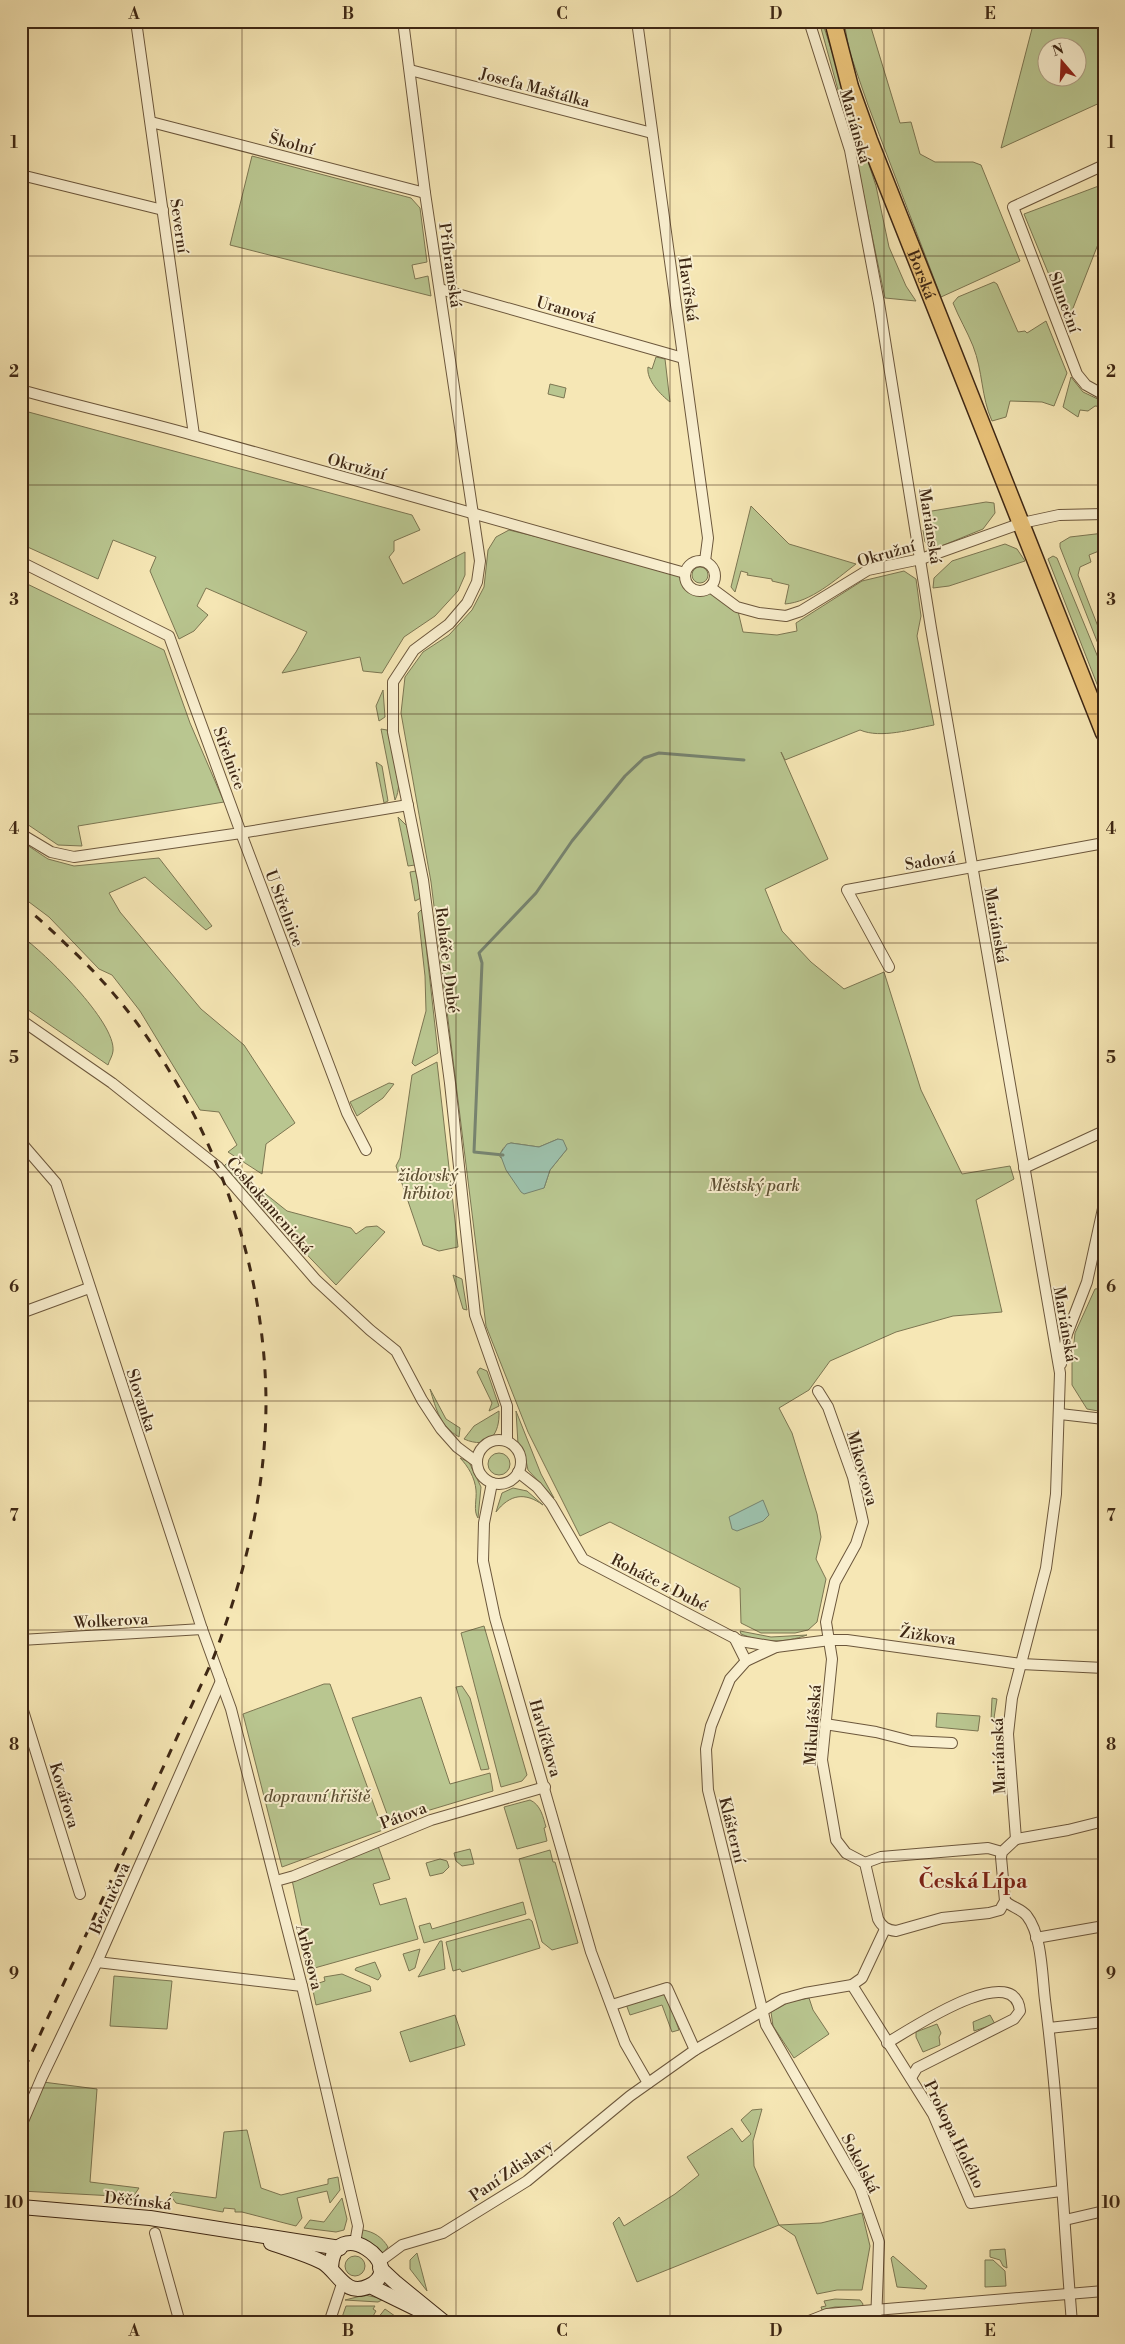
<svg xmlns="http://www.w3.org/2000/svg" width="1125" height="2344" font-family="'Libre Bodoni',serif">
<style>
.green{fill:#b9c690;stroke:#7c7652;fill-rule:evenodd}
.water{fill:#9dc0ab;stroke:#77836f}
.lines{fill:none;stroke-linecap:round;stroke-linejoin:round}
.stream{stroke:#77836f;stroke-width:3}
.street-casing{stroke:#6c573c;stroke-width:12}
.secondary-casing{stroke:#3e2714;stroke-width:16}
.primary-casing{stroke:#3e2714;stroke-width:19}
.street{stroke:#f9efcf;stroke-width:10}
.secondary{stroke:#f9efcf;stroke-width:14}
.primary{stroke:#ebc47a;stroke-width:16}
.rail{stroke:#3e2714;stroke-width:3;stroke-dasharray:9 9;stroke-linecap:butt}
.grid{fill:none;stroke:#3e2714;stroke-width:1;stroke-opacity:0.55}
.labels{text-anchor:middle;stroke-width:4;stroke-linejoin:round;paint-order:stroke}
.street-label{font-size:16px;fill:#3e2714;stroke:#f9efcf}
.park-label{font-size:16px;font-style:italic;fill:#5d4f33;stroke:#f9efcf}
.district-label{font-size:21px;font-weight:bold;fill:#7a1f14;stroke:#f9efcf}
.neatline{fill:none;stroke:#3e2714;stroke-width:2}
.grid-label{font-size:16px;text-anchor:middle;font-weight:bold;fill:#3e2714}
</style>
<rect width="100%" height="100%" fill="#f6e7b5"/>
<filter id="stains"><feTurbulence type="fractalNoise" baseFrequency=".004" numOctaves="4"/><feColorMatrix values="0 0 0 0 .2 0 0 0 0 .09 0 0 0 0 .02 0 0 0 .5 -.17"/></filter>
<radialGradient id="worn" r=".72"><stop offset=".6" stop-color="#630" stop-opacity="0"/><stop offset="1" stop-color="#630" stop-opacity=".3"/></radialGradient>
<!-- green -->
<g class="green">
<path d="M819 21H822L876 186 889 247 906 286 916 301 885 298 853 144Z"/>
<path d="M844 21H869L900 123 911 122 920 154 935 162H973L981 165 1020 261 941 297 868 105 849 50Z"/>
<path d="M1034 21H1104V101L1001 148ZM1048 48H1078V78H1048Z"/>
<path d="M252 156 411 198 420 208 427 262 412 265 415 279 428 276 431 296 230 245Z"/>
<path d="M1104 184V229L1068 321 1024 214Z"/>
<path d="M994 282 997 284 1018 332 1025 331 1027 333 1046 321 1067 373 1054 406 1042 402 1010 401 1006 417 992 421C981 397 983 371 973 346 967 331 959 318 953 303L958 297Z"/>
<path d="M656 357 665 359 670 402C661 395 646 380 648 367L652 369Z"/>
<path d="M1071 377 1083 392 1104 402V407L1095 406 1088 411 1080 410 1078 417 1063 407Z"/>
<path d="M550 384 566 388 564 398 548 394Z"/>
<path d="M21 410 412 515 420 530 394 541V551L389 557 403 584 465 552V575L458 591 435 616 404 637 382 673 363 671 360 657 282 673 296 652 307 632 206 588 197 606 208 615 194 631 179 639 150 571 156 557 113 540 98 579 21 544Z"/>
<path d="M986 502 994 503 995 513 983 529 939 547 931 546 925 542 923 530 928 529 926 512Z"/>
<path d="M751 506 789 544 856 564C835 580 811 602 785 604L789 585 772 581V579L747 575 748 573 741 571 735 592 731 587Z"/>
<path d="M509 530 685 573C686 588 696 593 710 587L737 607 743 632 777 635 797 631 796 623 862 581 904 571 916 579 921 616 917 636 934 725C912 729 881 739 860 730L785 760 781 752 828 859 765 889 782 931 811 962 844 989 884 972 921 1090 962 1174 1010 1166 1014 1179 976 1200 1002 1312 953 1316 896 1332 830 1361 809 1390 779 1408 792 1433 817 1514 821 1537 816 1559 826 1579 817 1622 808 1630 795 1633H761L741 1623 740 1588 610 1522 580 1536 528 1432 486 1326 431 882 401 713 405 677 423 652 449 635 472 610 484 587 488 550 496 537ZM558 1139 567 1149 550 1170 544 1188 500 1157C500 1151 505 1145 511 1143L539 1147Z"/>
<path d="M1104 533V549L1089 555 1091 562 1080 567 1078 575 1104 642V659L1060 547V543L1070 537Z"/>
<path d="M1005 544 1017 549 1025 561 949 586 933 588 934 578 952 561Z"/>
<path d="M1053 556 1057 558 1104 672V702L1048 559Z"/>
<circle cx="700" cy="575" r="8"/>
<path d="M21 581 164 650 190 723 224 802 78 826 82 846 58 845 21 820Z"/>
<path d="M383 690 385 717 379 721 376 706Z"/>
<path d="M381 729 387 730C392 750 405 781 395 800Z"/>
<path d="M376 762 382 766 388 801 384 803Z"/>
<path d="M398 817 407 826 415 865 408 866Z"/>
<path d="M21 841 48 859 74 866 159 858 212 926 206 930 145 877 109 893 120 912 201 1009 244 1045 295 1123 266 1144 262 1174 228 1152 237 1145 219 1112 200 1110 140 1011 112 975 99 969 49 917 21 896Z"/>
<path d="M416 871 421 898 415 901 410 872Z"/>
<path d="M422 909 438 1053 415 1066 412 1063 426 1011 425 976 418 913Z"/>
<path d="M21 936C44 952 116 1022 113 1051 113 1055 109 1061 108 1065L21 1005V998L27 984 21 976Z"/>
<path d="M437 1062 458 1247 439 1251 423 1245 396 1166 400 1158 412 1075Z"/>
<path d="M389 1083 394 1084 383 1098 357 1116 350 1102Z"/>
<path d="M227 1163 287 1211 351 1228 356 1234 366 1227 377 1226 385 1232 336 1285 223 1167Z"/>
<path d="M453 1275 462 1279 467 1310 463 1309Z"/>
<path d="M1104 1288V1412L1087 1409 1072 1385V1361L1075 1333 1095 1289Z"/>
<path d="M480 1368 487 1371 499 1406 489 1411 492 1403 477 1372Z"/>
<path d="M430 1389 446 1419 460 1428 459 1437C440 1426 436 1409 430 1389Z"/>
<path d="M499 1411C500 1434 489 1450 464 1439L474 1426Z"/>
<path d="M516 1411 541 1474 554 1498 528 1470 525 1456 518 1444Z"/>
<circle cx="499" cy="1464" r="11"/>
<path d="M460 1458 469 1462 481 1487 478 1518C473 1511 477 1499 476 1490 475 1478 468 1466 460 1458Z"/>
<path d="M513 1488 527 1491 543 1505C525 1492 510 1494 496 1512L502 1493Z"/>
<path d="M484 1626 527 1775 522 1781 501 1787 461 1633Z"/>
<path d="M740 1631 771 1637 807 1635C785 1643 763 1643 741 1634Z"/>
<path d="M324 1684H330L383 1830 282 1867 243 1714Z"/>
<path d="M462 1686 470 1698 489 1769 481 1770 456 1687Z"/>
<path d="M421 1697 450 1784 490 1773 493 1791 390 1822 352 1718Z"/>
<path d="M992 1698 997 1699 994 1718 1002 1721 1001 1728 991 1720Z"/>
<path d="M937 1713 980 1716 978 1731 936 1727Z"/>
<path d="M530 1800C541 1805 543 1817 546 1827L544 1828 547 1841 517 1849 504 1807Z"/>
<path d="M378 1846 390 1879 373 1884 380 1905 406 1898 418 1939 311 1969 292 1880Z"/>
<path d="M470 1849 474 1864 462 1866 456 1861 454 1853Z"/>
<path d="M550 1850 553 1862H555L578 1943 552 1950 542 1942 519 1859Z"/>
<path d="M440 1859 447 1861 449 1867 443 1873 430 1876 426 1863Z"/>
<path d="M523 1902 526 1914 424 1943 419 1926 430 1923 432 1929Z"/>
<path d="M529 1919 532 1921 540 1948 462 1972 460 1969 453 1971 446 1942Z"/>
<path d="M440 1941H442L445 1969 418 1977Z"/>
<path d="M420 1949 415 1968 409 1971 403 1954Z"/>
<path d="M375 1962 381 1976 378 1980 355 1970 356 1968Z"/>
<path d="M342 1974 370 1986 371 1991 316 2005 311 1981 317 1979 319 1983 325 1981 324 1977Z"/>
<path d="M114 1976 172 1981 167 2029 110 2026Z"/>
<path d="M666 1993 679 2030 672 2032 662 2005 630 2015 626 2004Z"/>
<path d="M809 1998 813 2010 829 2034 794 2058 773 2026 771 2012 789 2002Z"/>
<path d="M455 2015 465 2045 410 2062 400 2032Z"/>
<path d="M990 2015 995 2024 974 2031 973 2022Z"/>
<path d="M937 2024 941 2033 939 2037 940 2045 923 2052 916 2037V2032Z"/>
<path d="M43 2082 97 2089 90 2182 139 2188 133 2197 21 2191V2139Z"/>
<path d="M762 2109 753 2141 754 2166 779 2225 821 2223 862 2213 870 2246 862 2290H837L817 2294 795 2236 779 2225 637 2282 613 2223 619 2217 624 2226 675 2194 699 2175 687 2157 732 2128 742 2142 751 2134 741 2120 752 2110Z"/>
<path d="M247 2130 261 2188 281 2195 328 2184V2179L338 2177 340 2190 330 2203 327 2191 297 2198 302 2218 296 2226 242 2212H235V2209L224 2208 223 2212 217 2211 176 2203 170 2195 173 2192 216 2198 224 2132Z"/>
<path d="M342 2198 347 2219 344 2230 336 2232 304 2228 310 2220 324 2222Z"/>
<path d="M363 2230C374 2232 382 2237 388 2247L382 2254 375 2246 360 2239Z"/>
<path d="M1005 2249 1007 2268 1003 2266 1000 2260 990 2257V2250Z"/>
<path d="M417 2253 427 2291 410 2269V2260Z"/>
<circle cx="355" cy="2266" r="10"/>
<path d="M893 2256 927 2286 925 2289 897 2287 891 2258Z"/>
<path d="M985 2260H993L1005 2271 1006 2286 985 2287Z"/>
<path d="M365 2295 384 2299 378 2302 345 2300Z"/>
<path d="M835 2299 860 2300 863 2304 862 2307H835L822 2310 821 2307 826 2306 824 2301Z"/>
<path d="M346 2306H375L373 2309 376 2311 369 2323H340Z"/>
<path d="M385 2309 402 2321 404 2323H374Z"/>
</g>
<!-- water -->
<g class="water">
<path d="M558 1139 563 1140 567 1149 550 1170 544 1188 524 1194 521 1192 506 1170 500 1154 507 1144 511 1143 539 1147Z"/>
<path d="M763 1500 769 1515 763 1521 737 1531 732 1529 729 1517Z"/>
</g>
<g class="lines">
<!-- stream -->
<path class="stream" d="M503 1155 474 1152 482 963 479 953 536 893 572 841 625 776 644 758 659 753 744 760"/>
<defs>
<g id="street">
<path d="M136 21 194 435"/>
<path d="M403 21 425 193 480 561 477 582 467 603 449 624 414 650 393 682V732L423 880 450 1083 475 1315 507 1406V1441"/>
<path d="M637 21 708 538 705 561"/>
<path d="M809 21 850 150 879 303 931 628 1060 1373 1056 1494 1046 1568 1012 1698 1008 1734 1016 1839"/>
<path d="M410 70 652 133"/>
<path d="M151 122 425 193"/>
<path d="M1104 165 1013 207 1077 374 1086 385 1104 395"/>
<path d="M21 175 163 210"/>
<path d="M440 289 683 358"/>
<path d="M21 390C78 406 136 419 193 435 357 481 521 526 685 573"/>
<circle cx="700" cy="576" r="15"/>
<path d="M21 562 169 636 241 833 74 857 51 852 21 834"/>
<path d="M710 587 737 607 759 613 786 616 801 611 868 570 921 559 1022 523 1059 515 1104 514"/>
<path d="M889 967 847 890 1104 843"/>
<path d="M21 1020 112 1083 218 1167 316 1280 370 1330 396 1351 422 1400 441 1429 457 1447 477 1462"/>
<path d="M21 1137 24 1146 56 1183 202 1629 231 1709 302 1986 358 2226 355 2243"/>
<path d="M366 1150 347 1113 241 833 408 805"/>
<path d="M1024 1168 1104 1131"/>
<path d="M21 1313 89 1288"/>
<path d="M1061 1364 1067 1334 1087 1282 1104 1204"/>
<path d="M818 1391 828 1407 853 1477 863 1522 856 1544 835 1582 826 1622 832 1659 822 1760 836 1840 846 1853 865 1863"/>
<path d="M1060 1414 1104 1419"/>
<circle cx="499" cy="1462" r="22"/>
<path d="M518 1472 537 1487 551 1504 583 1559 740 1641 776 1647 830 1640H847L1021 1664 1104 1668"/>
<path d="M492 1483 484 1523 483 1561 495 1618 591 1952 625 2043 648 2083"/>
<path d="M734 1637 746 1661"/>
<path d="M21 1640 202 1629"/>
<path d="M776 1647 746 1661 730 1679 711 1726 706 1749 708 1790 766 2025 860 2188 879 2242 876 2323"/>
<path d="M21 1704 80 1894"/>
<path d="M825 1724 876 1732 911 1741 952 1743"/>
<path d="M1016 1839 1068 1830 1104 1821"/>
<path d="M1002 1852 988 1848 881 1857 865 1863 878 1919C882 1927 887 1930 896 1931L942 1918 989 1913 1000 1910 1005 1901 1001 1857 1002 1852 1016 1839"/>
<path d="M276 1881 294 1876 431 1820 545 1787"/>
<path d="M1005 1901C1011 1907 1022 1909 1027 1916 1042 1935 1042 1976 1045 2000 1059 2107 1063 2215 1072 2323"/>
<path d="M1036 1938 1104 1926"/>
<path d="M97 1962 302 1986"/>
<path d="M852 1985 933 2114 971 2203 1061 2191"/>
<path d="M612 2005 667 1988 695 2050"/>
<path d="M1049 2028 1104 2022"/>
<path d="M887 2043C908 2031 1015 1958 1020 2011L1014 2019 917 2068 911 2078"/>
<path d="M21 2126 42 2077 97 1962 221 1681"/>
<path d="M1065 2220 1104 2211"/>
<path d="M155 2233 180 2323"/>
<path d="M379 2262 402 2245 443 2233 527 2181 630 2096 695 2050 783 1999 805 1993 852 1985 862 1978 885 1929"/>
<path d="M329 2323 342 2284"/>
<path d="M804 2323 827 2314 1104 2291"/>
</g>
<g id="secondary">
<path d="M21 2207 150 2218 340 2248"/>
<path d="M271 2243C288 2249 306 2254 322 2262 338 2271 345 2298 369 2286 411 2266 332 2211 331 2269"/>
<path d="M380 2268 396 2283 445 2323"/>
<path d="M370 2286 419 2310"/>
</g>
<g id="primary">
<path id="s1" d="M833 21 850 87 869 140 1104 733"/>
</g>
</defs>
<!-- street casing -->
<use href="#street" class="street-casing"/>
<!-- secondary casing -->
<use href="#secondary" class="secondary-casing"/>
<!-- primary casing -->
<use href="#primary" class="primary-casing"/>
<!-- street -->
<use href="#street" class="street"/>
<!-- secondary -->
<use href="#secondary" class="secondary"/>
<!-- primary -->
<use href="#primary" class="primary"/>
<!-- rail -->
<path class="rail" d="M21 905C40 918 55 934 72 950 191 1062 265 1237 266 1401 266 1491 245 1575 213 1659L21 2076"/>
</g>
<!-- grid -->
<path class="grid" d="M242 21V2323M456 21V2323M670 21V2323M884 21V2323M21 256H1104M21 485H1104M21 714H1104M21 943H1104M21 1172H1104M21 1401H1104M21 1630H1104M21 1859H1104M21 2088H1104"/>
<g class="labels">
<!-- street labels -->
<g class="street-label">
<text transform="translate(535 87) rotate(15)" y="6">Josefa Maštálka</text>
<text transform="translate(856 126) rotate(74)" y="6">Mariánská</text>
<text transform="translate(292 143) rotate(15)" y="6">Školní</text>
<text transform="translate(180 226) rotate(82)" y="6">Severní</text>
<text transform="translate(451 265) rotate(82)" y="6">Příbramská</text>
<text dy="6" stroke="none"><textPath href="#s1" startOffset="269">Borská</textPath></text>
<text transform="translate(689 289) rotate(82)" y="6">Havířská</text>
<text transform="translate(1065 302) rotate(70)" y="6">Sluneční</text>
<text transform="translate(566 309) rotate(16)" y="6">Uranová</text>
<text transform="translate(357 466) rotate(15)" y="6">Okružní</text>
<text transform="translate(931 526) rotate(81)" y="6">Mariánská</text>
<text transform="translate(886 553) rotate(-16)" y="6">Okružní</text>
<text transform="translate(230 758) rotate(70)" y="6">Střelnice</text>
<text transform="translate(930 860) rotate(-9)" y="6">Sadová</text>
<text transform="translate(285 908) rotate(69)" y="6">U Střelnice</text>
<text transform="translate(997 925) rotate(80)" y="6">Mariánská</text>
<text transform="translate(448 960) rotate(83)" y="6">Roháče z Dubé</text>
<text transform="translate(270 1205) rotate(49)" y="6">Českokamenická</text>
<text transform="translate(1066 1324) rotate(80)" y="6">Mariánská</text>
<text transform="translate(142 1400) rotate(72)" y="6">Slovanka</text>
<text transform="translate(863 1468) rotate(74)" y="6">Mikovcova</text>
<text transform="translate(660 1582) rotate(27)" y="6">Roháče z Dubé</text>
<text transform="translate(111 1620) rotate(-3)" y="6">Wolkerova</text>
<text transform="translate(928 1635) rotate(8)" y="6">Žižkova</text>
<text transform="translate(812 1725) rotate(-86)" y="6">Mikulášská</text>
<text transform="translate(546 1738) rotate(74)" y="6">Havlíčkova</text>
<text transform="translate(998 1756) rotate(-92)" y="6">Mariánská</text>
<text transform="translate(65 1795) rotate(73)" y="6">Kovářova</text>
<text transform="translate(403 1815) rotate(-21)" y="6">Pátova</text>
<text transform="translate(733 1830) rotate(76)" y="6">Klášterní</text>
<text transform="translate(109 1898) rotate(-66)" y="6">Bezručova</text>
<text transform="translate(310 1957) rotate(76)" y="6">Arbesova</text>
<text transform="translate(955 2134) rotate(64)" y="6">Prokopa Holého</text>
<text transform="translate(861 2163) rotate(63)" y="6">Sokolská</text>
<text transform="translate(511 2170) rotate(-34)" y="6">Paní Zdislavy</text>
<text transform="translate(138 2200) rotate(6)" y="6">Děčínská</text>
</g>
<!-- park labels -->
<g class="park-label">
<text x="428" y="1181">židovský<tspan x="428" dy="18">hřbitov</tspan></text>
<text x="754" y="1191">Městský park</text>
<text x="317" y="1802">dopravní hřiště</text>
</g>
<!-- district labels -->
<g class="district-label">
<text x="973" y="1888">Česká Lípa</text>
</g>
</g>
<!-- margin -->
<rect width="1125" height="2344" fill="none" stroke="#f6e7b5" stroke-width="55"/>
<!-- north arrow -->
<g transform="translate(1062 62) rotate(341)"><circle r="24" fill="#f9efcf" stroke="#ae9f84"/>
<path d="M0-4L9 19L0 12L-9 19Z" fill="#8f2418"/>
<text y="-8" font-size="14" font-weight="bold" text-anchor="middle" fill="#3e2714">N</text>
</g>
<rect x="28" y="28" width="1070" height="2288" class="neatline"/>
<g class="grid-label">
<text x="134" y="19">A</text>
<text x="348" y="19">B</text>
<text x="562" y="19">C</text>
<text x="776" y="19">D</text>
<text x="990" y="19">E</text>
<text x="14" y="148">1</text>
<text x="1111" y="148">1</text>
<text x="14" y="377">2</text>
<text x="1111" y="377">2</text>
<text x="14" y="605">3</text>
<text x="1111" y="605">3</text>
<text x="14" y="834">4</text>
<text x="1111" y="834">4</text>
<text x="14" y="1063">5</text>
<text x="1111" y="1063">5</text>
<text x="14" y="1292">6</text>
<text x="1111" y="1292">6</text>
<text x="14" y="1521">7</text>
<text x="1111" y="1521">7</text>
<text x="14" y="1750">8</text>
<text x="1111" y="1750">8</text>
<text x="14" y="1979">9</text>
<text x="1111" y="1979">9</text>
<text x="14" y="2208">10</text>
<text x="1111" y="2208">10</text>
<text x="134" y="2336">A</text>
<text x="348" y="2336">B</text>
<text x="562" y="2336">C</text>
<text x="776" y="2336">D</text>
<text x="990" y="2336">E</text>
</g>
<rect width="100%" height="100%" filter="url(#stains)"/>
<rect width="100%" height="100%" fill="url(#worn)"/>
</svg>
